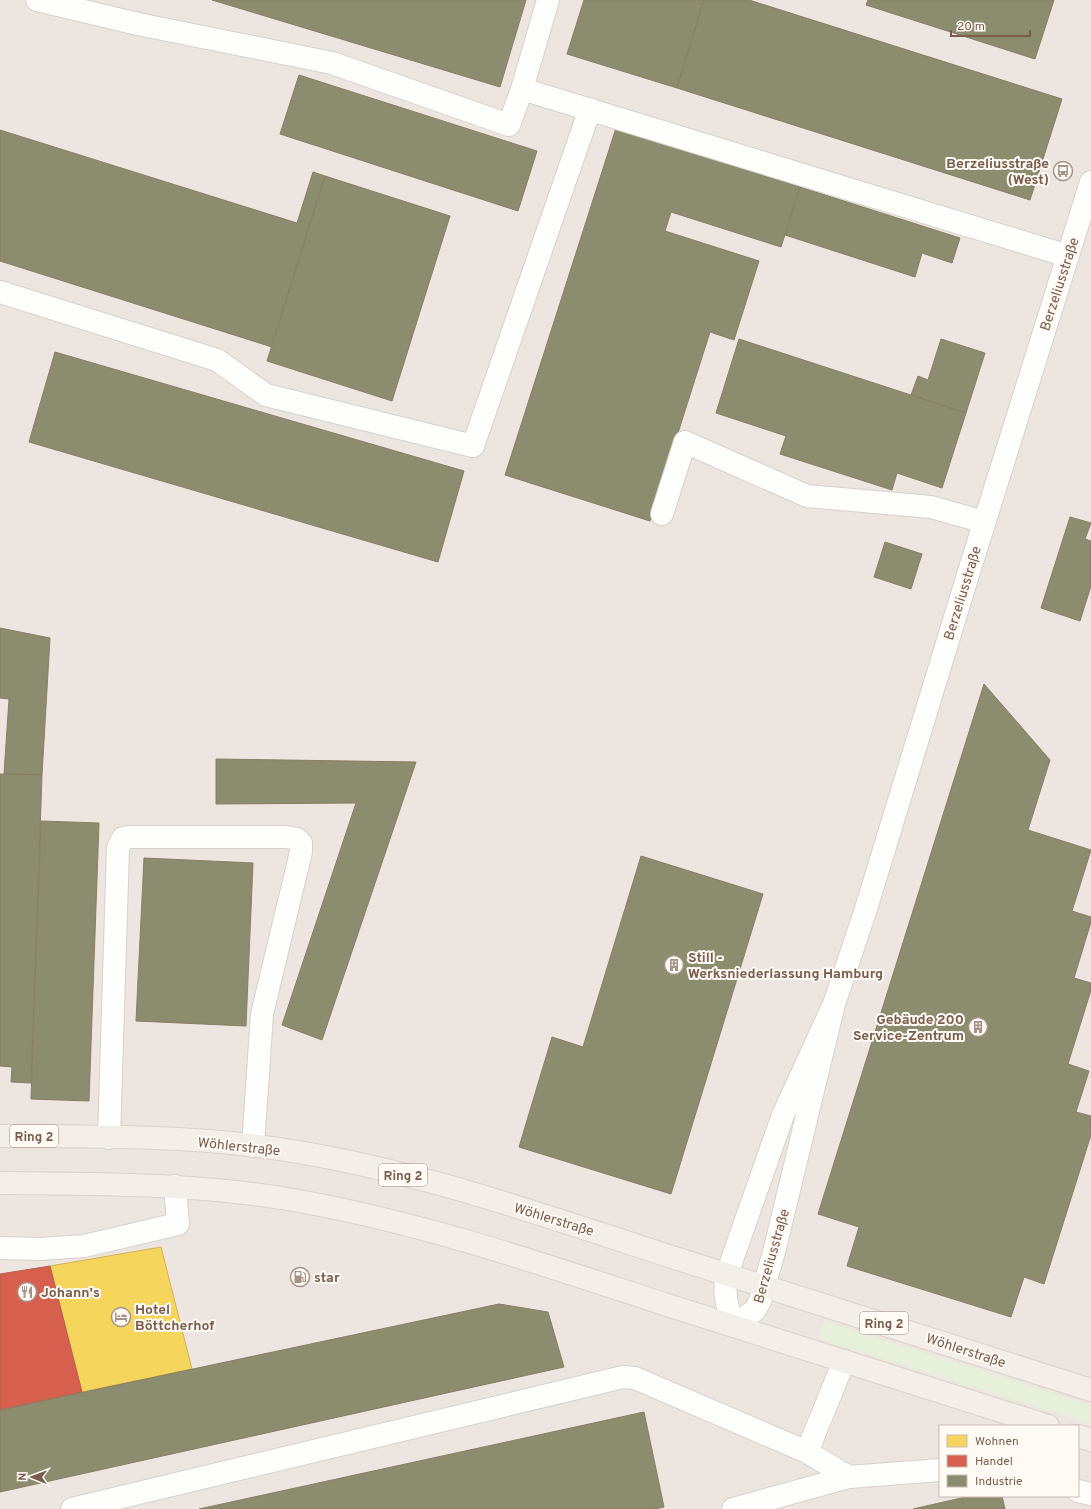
<svg xmlns="http://www.w3.org/2000/svg" width="1091" height="1509" font-family="Overpass,sans-serif">
<style>
.industrial{fill:#ede5e0;fill-rule:evenodd}
.green{fill:#e7f0db}
.homes{fill:#f6d55c;stroke:#d1b158}
.shops{fill:#d6604d;stroke:#ba5f4d}
.industry{fill:#8c8c6e;stroke:#877e64}
.lines{fill:none;stroke-linecap:round;stroke-linejoin:round}
.minor-casing{stroke:#d7d1cb;stroke-width:24}
.major-casing{stroke:#dad1cc;stroke-width:24}
.minor{stroke:#fefefd;stroke-width:22}
.major{stroke:#f3eee8;stroke-width:22}
.labels{text-anchor:middle;stroke-width:4;stroke-linejoin:round;paint-order:stroke}
.shield{fill:#fffaf3;stroke:#a28b7f;stroke-width:1}
.shield-label{font-size:13px;font-weight:bold;fill:#7a5c4d}
.poi-label{font-size:14px;font-weight:bold;fill:#7a5c4d;stroke:#fffaf3;text-anchor:start}
.street-label{font-size:14px;fill:#7a5c4d;stroke:#fffaf3}
</style>
<rect width="100%" height="100%" fill="#f9f5f0"/>
<!-- industrial -->
<path class="industrial" d="M0 0H1091V1509H0ZM940 1426H1078V1496H940Z"/>
<!-- green -->
<path class="green" d="M823 1321 1091 1405V1424L819 1339Z"/>
<!-- homes -->
<path class="homes" d="M161 1247 192 1369 82 1392 50 1266Z"/>
<!-- shops -->
<path class="shops" d="M50 1266 82 1392 0 1410V1274Z"/>
<!-- industry -->
<g class="industry">
<path d="M212 0H526L500 87Z"/>
<path d="M584 0H704L677 88 567 54Z"/>
<path d="M704 0H749L1062 99 1030 200 677 88Z"/>
<path d="M868 0H1054L1035 59 866 5Z"/>
<path d="M299 75 537 151 518 211 280 134Z"/>
<path d="M616 128 800 187 781 247 671 212 665 231 759 261 734 340 710 332 650 521 505 475Z"/>
<path d="M0 130 297 223 313 172 325 176 272 347 0 261Z"/>
<path d="M325 176 450 216 392 401 267 361Z"/>
<path d="M800 187 960 238 952 263 922 253 915 277 785 235Z"/>
<path d="M739 339 966 413 942 488 897 473 892 490 780 454 786 436 716 413Z"/>
<path d="M941 339 985 353 966 413 911 395 918 376 928 380Z"/>
<path d="M55 352 464 471 438 562 29 442Z"/>
<path d="M1070 517 1091 523 1085 539 1091 541V586L1080 621 1041 608Z"/>
<path d="M885 542 922 554 911 589 874 577Z"/>
<path d="M0 628 50 638 42 775 4 774 9 699 0 698Z"/>
<path d="M984 684 1050 760 1028 830 1091 850 1072 911 1091 917V922L1074 978 1091 983V990L1068 1064 1089 1071 1076 1112 1091 1116V1135L1044 1284 1024 1277 1011 1317 847 1266 859 1227 818 1214Z"/>
<path d="M216 759 416 762 322 1040 282 1025 356 803 216 804Z"/>
<path d="M0 774 42 775 31 1083 11 1082 12 1067 0 1066Z"/>
<path d="M41 821 99 823 89 1101 31 1099Z"/>
<path d="M641 856 763 894 671 1194 519 1147 552 1037 583 1047Z"/>
<path d="M144 858 253 863 246 1026 136 1021Z"/>
<path d="M499 1304 548 1312 564 1367 0 1492V1410Z"/>
<path d="M644 1412 664 1507 655 1509H199Z"/>
<path d="M970 1496H1002L1005 1509H913Z"/>
</g>
<g class="lines">
<defs>
<g id="minor">
<path d="M37 0 138 24 332 63 509 125 522 89"/>
<path d="M548 0 522 89 1068 256"/>
<path d="M0 292 217 360 266 395 473 446 590 109"/>
<path d="M662 514 685 442 807 496 931 507 984 522"/>
<path d="M834 1004 783 1115 727 1274C723 1293 727 1307 734 1326L755 1310 760 1301 775 1248 834 1004 865 912 967 578 1091 182"/>
<path d="M109 1138 118 848 123 838 128 837H286L297 839 301 843V852L262 1014 253 1146"/>
<path d="M0 1248 41 1249 84 1246 178 1224 175 1186"/>
<path d="M807 1452 844 1361"/>
<path d="M1078 1491 1091 1494"/>
<path d="M72 1509 623 1377 635 1378 807 1452 849 1477 940 1470"/>
<path d="M733 1509 849 1477"/>
</g>
<g id="major">
<path d="M0 1136C83 1137 167 1135 249 1145 395 1162 536 1213 675 1258 814 1302 953 1345 1091 1390"/>
<path d="M0 1183C98 1184 196 1183 293 1200 420 1222 542 1264 664 1304 792 1345 920 1385 1048 1426"/>
<path d="M1078 1436 1091 1440"/>
</g>
</defs>
<!-- minor casing -->
<use href="#minor" class="minor-casing"/>
<!-- major casing -->
<use href="#major" class="major-casing"/>
<!-- minor -->
<use href="#minor" class="minor"/>
<!-- major -->
<use href="#major" class="major"/>
</g>
<!-- icons -->
<defs>
<symbol id="bus-ring" viewBox="-11 -11 22 22"><circle r="9.5" fill="#fffaf3" stroke="#a69286" stroke-width="1.5"/><path d="M-5-6H5V4H4V6H2V4H-2V6H-4V4H-5ZM-3.5-4V0h7V-4ZM-3.5 1.2v1.5H-2V1.2ZM2 1.2v1.5H3.5V1.2Z" fill="#a69286"/></symbol>
<symbol id="building-ring" viewBox="-11 -11 22 22"><circle r="9.5" fill="#fffaf3" stroke="#a69286" stroke-width="1.5"/><path d="M-4-6H4V6H1V3H-1V6H-4ZM-2.5-4.3h1.7v1.8h-1.7ZM.8-4.3h1.7v1.8H.8ZM-2.5-1h1.7V.8h-1.7ZM.8-1h1.7V.8H.8Z" fill="#a69286"/></symbol>
<symbol id="fuel-ring" viewBox="-11 -11 22 22"><circle r="9.5" fill="#fffaf3" stroke="#a69286" stroke-width="1.5"/><path d="M-5.5-6h7V0h2V4h1.3V-2.5L3-4.5l.8-.8L6-3V5H2.5V1h-1V6h-7ZM-4.2-4.7v3.2H.2V-4.7Z" fill="#a69286"/></symbol>
<symbol id="restaurant-ring" viewBox="-11 -11 22 22"><circle r="9.5" fill="#fffaf3" stroke="#a69286" stroke-width="1.5"/><path d="M-5-6h1v4h1v-4h1v4h1v-4h1v5L-1.5 .5V6h-2V.5L-5-1ZM5-6V6H3V1.5H1.5Q1.5-4 5-6Z" fill="#a69286"/></symbol>
<symbol id="hotel-ring" viewBox="-11 -11 22 22"><circle r="9.5" fill="#fffaf3" stroke="#a69286" stroke-width="1.5"/><path d="M-6-4.5h1.5V1H6V5H4.5V3h-9V5H-6ZM-4 0a1.8 1.8 0 1 1 3.6 0ZM.5 0V-2.5h3Q6-2.5 6 0Z" fill="#a69286"/></symbol>
</defs>
<g fill-rule="evenodd">
<use href="#bus-ring" x="1052" y="160" width="22" height="22"/>
<use href="#building-ring" x="663" y="954" width="22" height="22"/>
<use href="#building-ring" x="967" y="1016" width="22" height="22"/>
<use href="#fuel-ring" x="289" y="1266" width="22" height="22"/>
<use href="#restaurant-ring" x="16" y="1281" width="22" height="22"/>
<use href="#hotel-ring" x="110" y="1306" width="22" height="22"/>
</g>
<g class="labels">
<!-- shield labels -->
<g class="shield">
<rect x="10" y="1125" width="48" height="22" rx="3"/>
<rect x="379" y="1164" width="48" height="22" rx="3"/>
<rect x="860" y="1312" width="48" height="22" rx="3"/>
</g>
<g class="shield-label">
<text x="34" y="1141">Ring 2</text>
<text x="403" y="1180">Ring 2</text>
<text x="884" y="1328">Ring 2</text>
</g>
<!-- poi labels -->
<g class="poi-label">
<text x="1049" y="168" text-anchor="end">Berzeliusstraße<tspan x="1049" dy="16">(West)</tspan></text>
<text x="688" y="962">Still -<tspan x="688" dy="16">Werksniederlassung Hamburg</tspan></text>
<text x="964" y="1024" text-anchor="end">Gebäude 200<tspan x="964" dy="16">Service-Zentrum</tspan></text>
<text x="314" y="1282">star</text>
<text x="41" y="1297">Johann's</text>
<text x="135" y="1314">Hotel<tspan x="135" dy="16">Böttcherhof</tspan></text>
</g>
<!-- street labels -->
<g class="street-label">
<text transform="translate(1059 284) rotate(-72)" y="5">Berzeliusstraße</text>
<text transform="translate(962 593) rotate(-73)" y="5">Berzeliusstraße</text>
<text transform="translate(239 1146) rotate(6)" y="5">Wöhlerstraße</text>
<text transform="translate(554 1219) rotate(17)" y="5">Wöhlerstraße</text>
<text transform="translate(771 1256) rotate(-74)" y="5">Berzeliusstraße</text>
<text transform="translate(966 1350) rotate(18)" y="5">Wöhlerstraße</text>
</g>
</g>
<!-- legend -->
<rect x="939" y="1425" width="140" height="72" fill="#fffaf3" stroke="#cabbb1"/>
<rect x="947" y="1435" width="20" height="12" fill="#f6d55c" stroke="#cabbb1"/>
<text x="975" y="1445" font-size="12" fill="#7a5c4d">Wohnen</text>
<rect x="947" y="1455" width="20" height="12" fill="#d6604d" stroke="#cabbb1"/>
<text x="975" y="1465" font-size="12" fill="#7a5c4d">Handel</text>
<rect x="947" y="1475" width="20" height="12" fill="#8c8c6e" stroke="#cabbb1"/>
<text x="975" y="1485" font-size="12" fill="#7a5c4d">Industrie</text>
<!-- north arrow -->
<g transform="translate(32 1477) rotate(271)" stroke="#fffaf3" stroke-width="3" paint-order="stroke">
<path d="M0-3L7 15L0 10L-7 15Z" fill="#7a5c4d"/>
<text y="-6" font-size="11" font-weight="bold" text-anchor="middle" fill="#7a5c4d">N</text>
</g>
<!-- scale -->
<path d="M951 30v6h79v-6" fill="none" stroke="#7a5c4d" stroke-width="2"/>
<text x="957" y="30" font-size="12" fill="#7a5c4d" stroke="#fffaf3" stroke-width="3" paint-order="stroke">20 m</text>
</svg>
